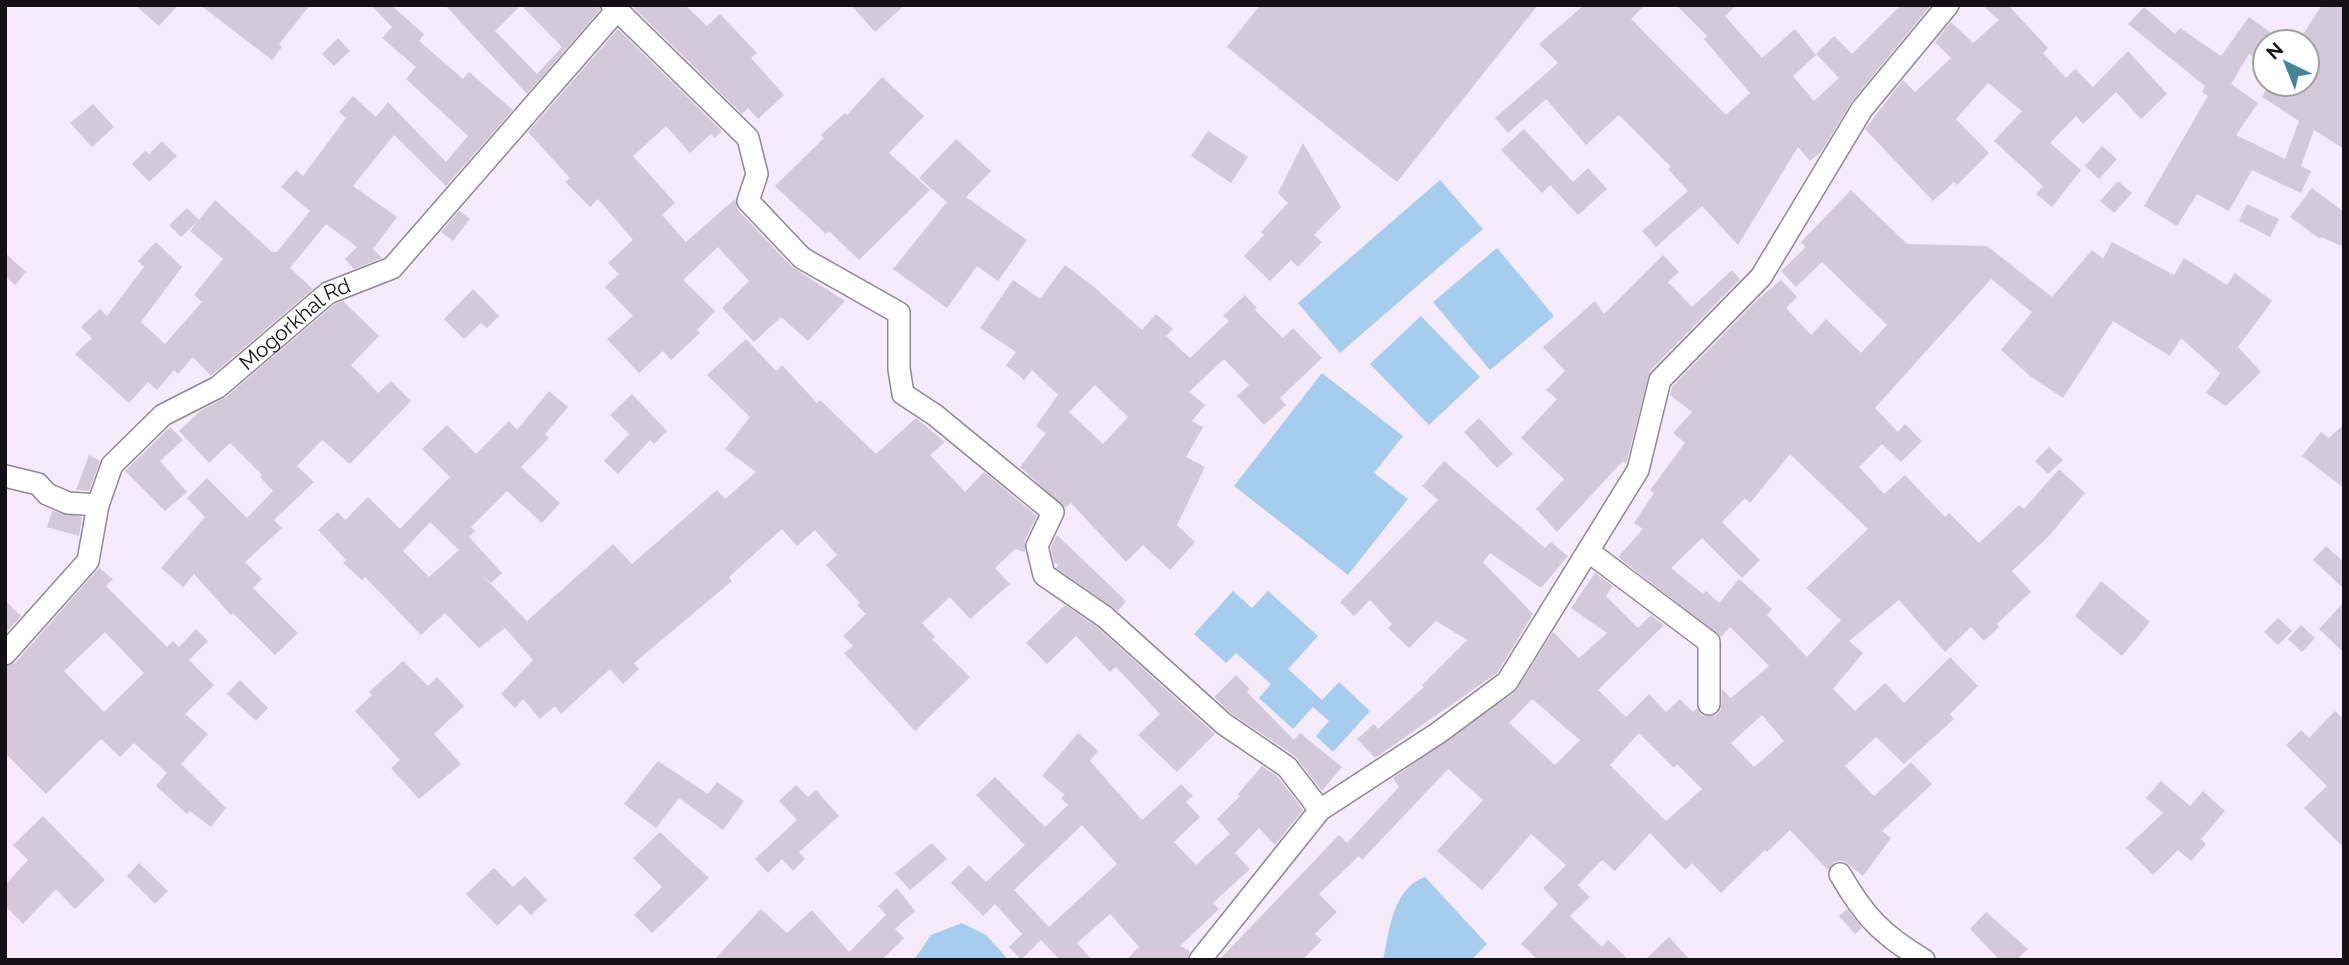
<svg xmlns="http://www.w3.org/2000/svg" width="2349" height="965" font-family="Raleway,sans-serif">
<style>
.water{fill:#a6cded}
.building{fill:#d3c9d9;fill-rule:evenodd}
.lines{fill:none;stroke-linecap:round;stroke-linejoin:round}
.minor-casing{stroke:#908796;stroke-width:24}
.minor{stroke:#fff;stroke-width:21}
.labels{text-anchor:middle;stroke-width:5;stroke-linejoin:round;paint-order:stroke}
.street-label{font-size:21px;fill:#131016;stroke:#fff}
</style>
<rect width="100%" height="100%" fill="#f5ebfb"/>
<!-- water -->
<g class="water">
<path d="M1440 180 1483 229 1340 353 1298 303Z"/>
<path d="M1497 248 1554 316 1490 370 1433 302Z"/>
<path d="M1421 316 1480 377 1429 425 1370 364Z"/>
<path d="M1322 373 1403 436 1374 473 1408 499 1348 575 1234 486Z"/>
<path d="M1233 591 1252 608 1268 591 1318 636 1288 669 1322 700 1339 682 1370 711 1333 752 1316 736 1329 721 1313 707 1293 729 1259 698 1271 684 1236 653 1226 663 1194 634Z"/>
<path d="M1425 877 1487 944 1471 960H1383C1390 930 1392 889 1425 877Z"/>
<path d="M962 923 986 935 1006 957 1004 960H914L931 935Z"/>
</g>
<!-- building -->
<g class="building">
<path d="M135 5H178L159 26Z"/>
<path d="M200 5H310L279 44 282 47 272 60Z"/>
<path d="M371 5H391L424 34 419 41 463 79 469 72 513 110 446 186 394 135 353 186 397 217 373 249 382 258 354 269 345 259 357 247 326 224 290 268 313 289 211 376 193 357 178 374 174 370 157 390 148 382 129 403 75 354 92 338 81 327 100 309 107 316 144 267 138 261 156 242 182 267 141 322 165 344 202 302 194 295 223 259 190 231 215 200 272 252H277L310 211 281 187 296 170 303 176 346 118 339 112 353 96 376 117 388 102 446 162 468 136 406 79 416 67 382 38 392 27Z"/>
<path d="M445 5H599L600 10 527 94ZM521 5 562 47 537 74 495 31Z"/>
<path d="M631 5H685L707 26 720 14 757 53 751 58 784 95 758 119 748 108 742 114Z"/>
<path d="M851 5H905L875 32Z"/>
<path d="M1260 5H1538L1397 182 1227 47Z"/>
<path d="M1584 5H1645L1631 19 1726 115 1750 93 1704 39 1707 36 1676 5H1737L1725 16 1762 58 1795 29 1816 55 1793 76 1814 101 1839 78 1816 54 1834 36 1852 54 1901 5H1931L1852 101 1821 152 1810 161 1798 147 1738 245 1702 206 1656 247 1642 231 1688 191 1668 169 1671 167 1619 115 1586 145 1546 99 1508 133 1495 118 1558 63 1539 44Z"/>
<path d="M1982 5H2008L2048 48 2043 53 2066 78 2075 69 2093 87 2128 51 2167 94 2141 119 2116 92 2083 124 2076 116 2050 143 2081 170 2052 207 2036 194 2043 186 1994 141 2022 111 1988 83 1956 119 1989 153 1957 185 1954 182 1933 201 1865 129 1903 80 1915 92 1951 58 1935 42 1951 22 1973 43 1999 20Z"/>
<path d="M2322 5H2344V149L2314 130 2301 166 2311 171 2301 193 2252 170 2229 211 2197 194 2177 226 2144 206 2208 96 2202 92 2205 86 2128 24 2144 7 2175 34 2180 28 2221 56 2249 17 2284 42H2265V66L2249 54 2231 84 2258 103 2236 135 2285 159 2299 121 2262 97 2270 84H2307V42H2298Z"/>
<path d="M618 29 722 131 715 138 711 134 690 153 666 126 633 156 675 203 662 215 686 242 735 199 738 210 792 267 845 301 808 341 781 317 754 342 722 308 749 281 718 247 683 280 715 311 697 330 700 333 671 360 663 351 639 373 607 339 633 316 605 287 619 274 608 263 633 240 598 199 590 207 565 182 570 178 528 132Z"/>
<path d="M338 38 350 51 334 66 322 54Z"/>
<path d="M882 77 924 116 889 153 930 190 859 260 829 231 826 234 775 186 824 138 821 135 845 113 847 115Z"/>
<path d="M93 104 114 127 92 147 70 123Z"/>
<path d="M1524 129 1573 182 1588 168 1607 189 1578 215 1550 185 1542 193 1501 150Z"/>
<path d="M1208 131 1248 157 1231 183 1191 156Z"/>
<path d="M956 139 991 171 966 197 1027 240 998 281 977 266 947 308 893 269 947 202 919 178Z"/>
<path d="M162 141 177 156 149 182 132 164 145 151 149 154Z"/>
<path d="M1303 143 1341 207 1314 235 1322 242 1298 267 1291 260 1270 281 1244 256 1264 235 1261 232 1288 203 1278 193Z"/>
<path d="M2102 146 2117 159 2099 179 2085 166Z"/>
<path d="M2118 181 2132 193 2114 213 2100 201Z"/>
<path d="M2312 188 2344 212V247L2321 237 2320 239 2290 217Z"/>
<path d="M1851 190 1907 244 1987 246 2052 297 2092 250 2103 259 2112 242 2174 275 2184 258 2227 285 2235 273 2272 301 2238 347 2261 372 2226 406 2206 393 2220 373 2181 338 2170 356 2113 321 2063 398 2030 376 2001 350 2032 312 1991 279 1875 408 1898 432 1905 424 1922 441 1901 462 1882 444 1859 467 1884 494 1905 475 1945 517 1949 513 1979 543 2019 505 2024 509 2059 469 2085 493 2049 536 2012 571 2031 592 1997 624 1999 627 1984 641 1971 627 1945 652 1899 600 1849 641 1863 653 1833 689 1855 711 1885 683 1904 703 1950 657 1978 686 1950 714 1954 719 1904 764 1876 737 1845 766 1874 796 1911 762 1932 784 1882 831 1891 838 1863 876 1844 861 1834 862 1828 870 1790 830 1767 852 1765 850 1721 893 1692 863 1685 870 1650 833 1615 871 1602 860 1578 885 1590 897 1570 916 1602 947 1608 940 1629 960H1538L1521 944 1558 904 1543 888 1566 865 1531 834 1482 890 1437 851 1483 800 1448 769 1362 860 1359 856 1319 894 1337 912 1315 934 1322 940 1302 960H1219L1339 835 1347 843 1399 787 1393 778 1515 692 1553 632 1579 658 1607 633 1571 608 1595 573 1613 586 1606 596 1638 628 1651 615 1664 625 1598 690 1626 717 1649 694 1666 712 1680 699 1693 712 1697 708 1703 716H1715L1721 710 1722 689 1731 698 1769 666 1730 627 1721 637 1618 557 1643 529 1634 523 1654 493 1650 490 1685 443 1673 433 1692 412 1670 395 1672 387 1758 299 1781 280 1797 297 1786 308 1811 335 1826 319 1861 353 1887 325 1822 262 1796 287 1781 271 1806 247 1801 242ZM1790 454 1868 529 1806 588 1841 620 1807 657 1767 615 1772 609 1739 579 1719 603 1706 591 1703 594 1671 568 1702 538 1742 578 1760 560 1722 522 1745 498 1750 503ZM1532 699 1580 740 1555 765 1509 723ZM1762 715 1784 741 1754 767 1731 743ZM1639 733 1674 768 1677 764 1702 789 1666 821 1610 765Z"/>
<path d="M2247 204 2279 219 2270 237 2239 221Z"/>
<path d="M187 208 199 220 181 237 169 225Z"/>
<path d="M459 211 470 219 453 241 441 232Z"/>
<path d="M5 253 26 272 15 285 5 276Z"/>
<path d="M1663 255 1679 272 1668 282 1692 307 1732 270 1740 279 1650 371 1626 464 1623 461 1557 532 1536 509 1564 479 1521 438 1557 399 1546 390 1565 371 1543 347 1595 301 1604 314Z"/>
<path d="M1065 265 1094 287 1142 330 1156 314 1173 329 1166 336 1190 358 1229 321 1223 316 1245 295 1257 308 1255 310 1283 338 1293 328 1322 358 1280 398 1286 405 1264 425 1237 396 1249 385 1224 359 1189 392 1205 405 1192 421 1203 427 1186 457 1205 467 1177 525 1195 542 1170 570 1143 545 1126 562 1071 503 1065 508 1020 467 1046 433 1036 426 1058 395 1032 370 1024 380 1006 365 1016 352 980 328 1013 280 1040 299ZM1095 385 1128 417 1103 444 1069 412Z"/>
<path d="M473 289 499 316 487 328 481 323 464 339 444 319Z"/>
<path d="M343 301 379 336 351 365 378 393 391 381 411 401 350 464 322 440 297 466 314 482 274 520 282 528 245 562 262 579 253 588 298 633 275 655 233 613 231 615 194 574 183 587 161 568 205 517 187 498 207 478 247 518 273 491 260 477 262 475 230 443 209 463 179 431 200 411 226 397 335 304Z"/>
<path d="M746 339 776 371 782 365 817 403 820 400 876 454 916 418 945 442 930 455 965 492 984 472 1037 516 1025 540V552L1015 549 995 568 1010 584 970 619 950 597 922 623 935 637 932 639 970 677 915 731 844 653 853 646 843 636 866 614 857 605 860 603 826 565 837 555 815 530 797 546 782 529 729 577 732 581 634 663 639 669 623 684 610 669 561 714 555 706 540 719 523 699 515 708 501 694 533 660 505 628 479 648 445 613 421 635 365 577 362 580 343 563 346 560 318 530 338 512 345 520 368 497 400 529 450 477 422 449 447 425 476 454 509 421 517 430 549 391 568 407 545 434 549 438 521 467 560 503 542 523 507 491 471 527 475 531 469 537 502 573 491 583 480 573 527 621 613 544 632 564 717 490 725 499 756 472 725 449 750 417 707 375ZM430 522 459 550 429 577 403 551Z"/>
<path d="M632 394 667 431 654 444 650 440 618 474 604 461 629 434 610 415Z"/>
<path d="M1479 418 1513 454 1497 468 1464 432Z"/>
<path d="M2344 424V488L2302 456 2321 432 2329 438Z"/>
<path d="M170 427 183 440 160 461 187 492 165 511 125 471Z"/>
<path d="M2049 447 2063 460 2048 474 2035 461Z"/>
<path d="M89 455 100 461 89 491 76 490Z"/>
<path d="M1444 461 1545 548 1551 542 1568 556 1541 588 1490 553 1483 562 1533 614 1497 673 1375 758 1357 739 1374 724 1378 729 1424 687 1422 685 1467 640 1436 621 1409 648 1388 628 1392 624 1370 600 1354 616 1340 602 1438 500 1422 486Z"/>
<path d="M52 511 82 517 79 536 47 527Z"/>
<path d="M1057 535 1126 601 1118 611 1056 568 1058 564 1054 563 1051 547Z"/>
<path d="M2326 546 2344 562V589L2313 560Z"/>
<path d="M99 568 113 579 106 586 167 647 173 641 179 647 196 629 208 641 189 660 214 685 185 714 208 734 181 764 226 808 211 827 190 811 187 814 156 786 167 773 134 743 120 757 101 739 46 794 5 753V667L15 663ZM105 632 144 673 104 712 64 671Z"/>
<path d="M2101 581 2150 622 2122 656 2075 616Z"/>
<path d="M5 600 21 616 5 634Z"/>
<path d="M2344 602V653L2319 629Z"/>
<path d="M1065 605 1097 627 1215 734 1177 772 1138 735 1160 714 1116 667 1110 672 1076 636 1047 664 1026 643Z"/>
<path d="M2278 618 2292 631 2278 645 2264 632Z"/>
<path d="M2301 625 2315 638 2302 652 2288 639Z"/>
<path d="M403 661 428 686 437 677 464 706 434 734 461 764 419 799 391 768 400 760 355 711 372 695 369 692Z"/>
<path d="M1236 675 1250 689 1247 692 1294 740 1300 733 1342 767 1322 791 1295 756 1232 714 1214 697Z"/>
<path d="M240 680 268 708 256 721 227 694Z"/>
<path d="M2335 711 2344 720V848L2304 808 2327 786 2286 745 2301 730 2309 738Z"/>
<path d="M1078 733 1098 751 1090 761 1142 820 1181 784 1193 796 1186 802 1200 817 1174 842 1196 865 1230 834 1217 819 1240 796 1238 794 1262 766 1278 777 1303 810 1275 845 1259 828 1235 853 1250 869 1213 903 1219 909 1180 946 1190 951 1187 960H1126L1139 947 1110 914 1077 943 1092 960H1060L1041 940 1021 960 1009 947 1022 934 995 904 983 916 951 883 969 865 986 882 1025 845 976 795 995 777 1045 827 1068 805 1061 798 1065 795 1042 776ZM1082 825 1117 864 1049 927 1014 890Z"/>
<path d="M658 761 708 794 717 782 744 801 723 830 679 798 656 828 624 804Z"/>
<path d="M2161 781 2190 806 2203 791 2225 811 2201 839 2206 844 2191 861 2178 850 2153 875 2126 848 2163 813 2146 798Z"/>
<path d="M796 785 808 797 816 790 839 816 799 852 805 859 793 871 782 859 768 873 755 859 797 820 779 801Z"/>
<path d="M43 816 105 880 75 909 56 889 23 924 5 906V885L28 860 13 845Z"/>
<path d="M660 832 709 878 652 933 634 915 662 887 633 858Z"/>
<path d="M932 843 947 859 910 890 895 873Z"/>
<path d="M139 863 168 891 155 904 127 876Z"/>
<path d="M494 868 513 887 525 876 547 900 531 915 520 904 497 926 466 894Z"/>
<path d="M897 888 915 911 895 929 904 938 882 960H714L761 909 787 933 812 910 849 952 886 915 878 906Z"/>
<path d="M1847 909 1862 928 1855 934 1839 916Z"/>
<path d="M1986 912 2028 949 2016 960H2000L1970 929Z"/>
<path d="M1669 937 1690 960H1645Z"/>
</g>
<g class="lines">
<defs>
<g id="minor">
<path d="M612 5 748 138 757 174 748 201 802 258 899 313V369L903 394 935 415 1053 512 1037 546 1044 575 1105 617 1224 724 1287 767 1320 810"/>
<path d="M5 476 38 484 47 494 68 503 98 505"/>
<path d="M1588 551 1709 642V704"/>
<path id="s1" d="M5 654 88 561 98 505 112 465 163 415 218 387 328 293 392 268 617 10"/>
<path d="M1840 874C1864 916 1882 935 1924 960"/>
<path d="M1200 960 1320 810 1438 733 1507 682 1638 470 1660 380 1761 277 1862 109 1948 5"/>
</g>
</defs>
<!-- minor casing -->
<use href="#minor" class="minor-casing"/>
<!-- minor -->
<use href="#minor" class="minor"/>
</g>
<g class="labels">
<!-- street labels -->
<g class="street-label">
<text dy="7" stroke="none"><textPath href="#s1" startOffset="457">Mogorkhal Rd</textPath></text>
</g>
</g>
<!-- border -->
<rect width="2349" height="965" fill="none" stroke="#131016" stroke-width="14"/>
<!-- north arrow -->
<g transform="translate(2286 63) rotate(317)"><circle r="33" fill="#ffffff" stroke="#a19fa2" stroke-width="2"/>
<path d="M0-5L12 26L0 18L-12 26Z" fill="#448597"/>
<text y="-10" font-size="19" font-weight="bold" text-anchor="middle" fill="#131016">N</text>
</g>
</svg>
